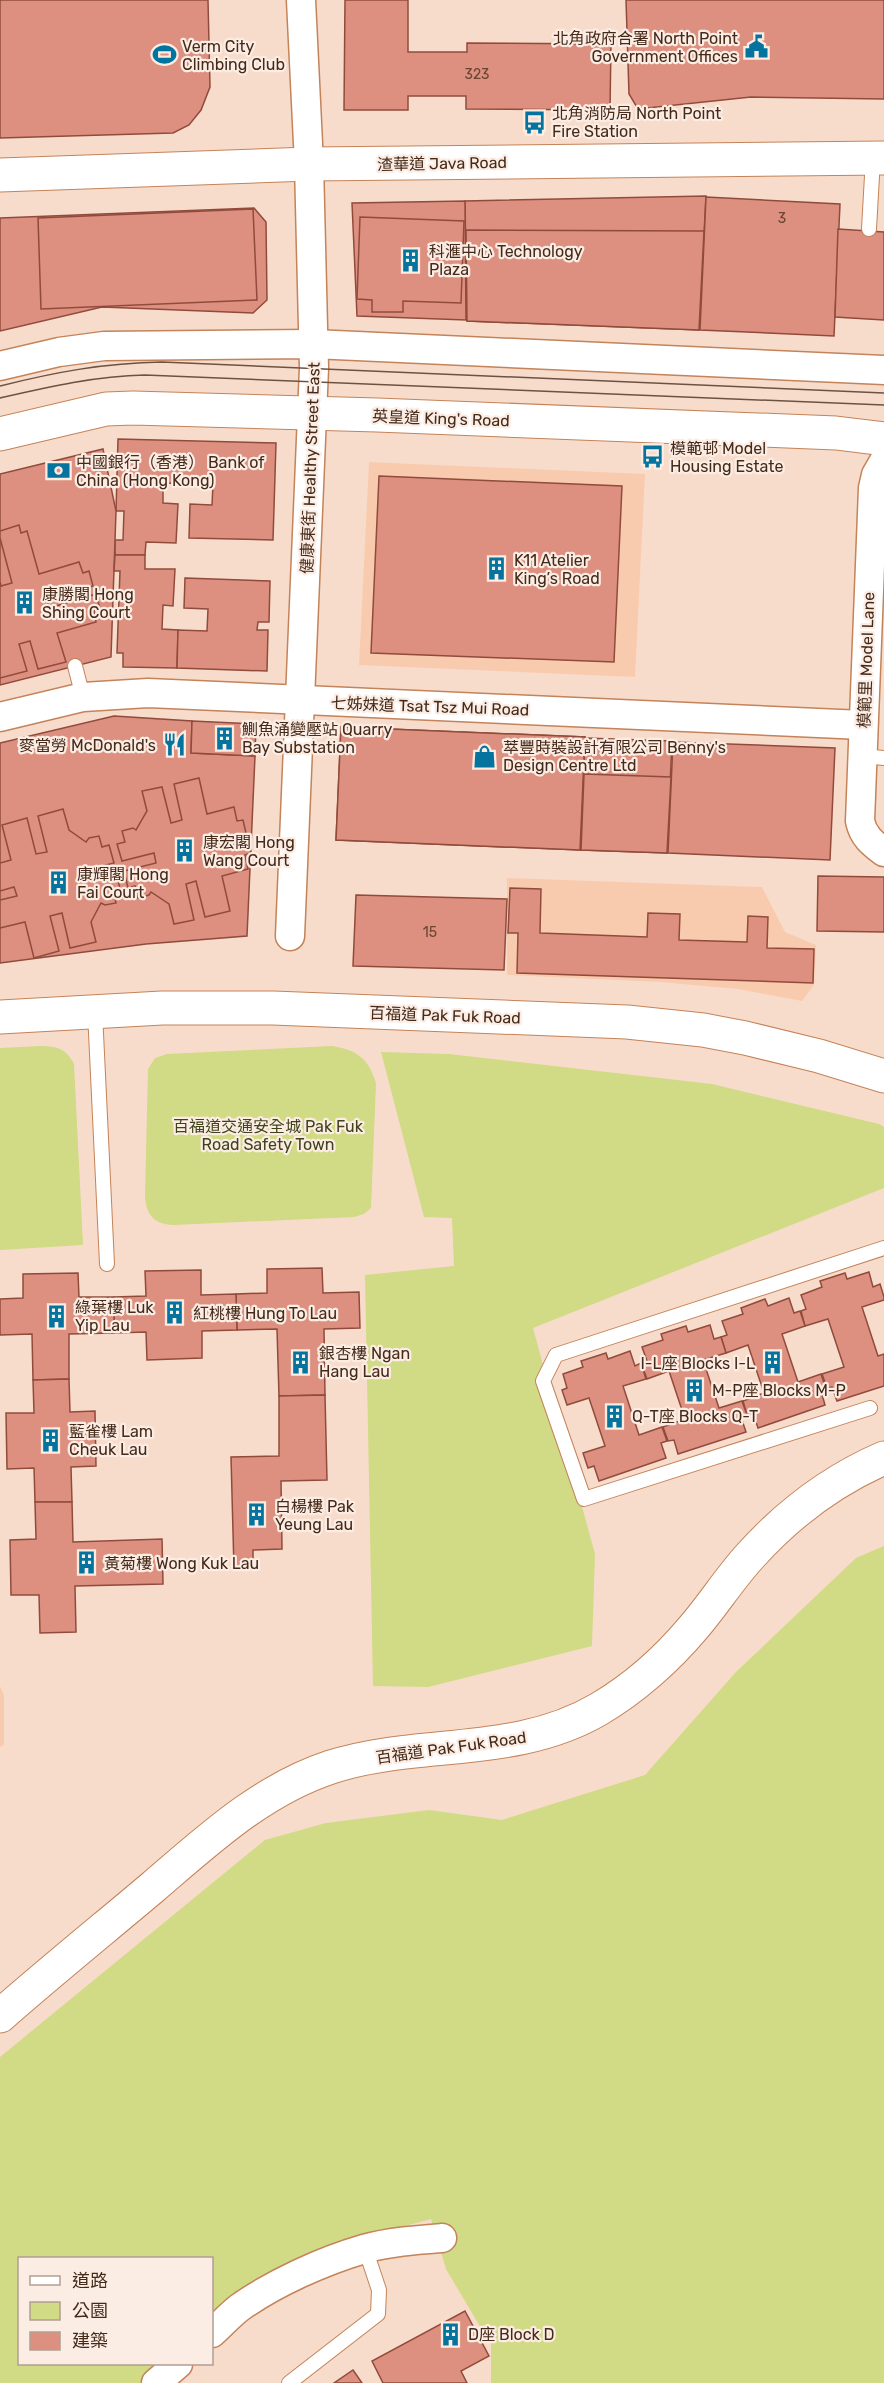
<svg xmlns="http://www.w3.org/2000/svg" width="884" height="2383" font-family="Rubik,'Noto Sans TC',sans-serif">
<style>
.built{fill:#f9cbae}
.green{fill:#d1da84}
.building{fill:#dd907f;stroke:#914b3c;stroke-width:1.5}
.lines{fill:none;stroke-linecap:round;stroke-linejoin:round}
.service-casing{stroke:#c48359;stroke-width:16}
.minor-casing{stroke:#c48359;stroke-width:31}
.tertiary-casing{stroke:#c48359;stroke-width:35}
.secondary-casing{stroke:#c48359;stroke-width:35}
.service{stroke:#fff;stroke-width:14}
.minor{stroke:#fff;stroke-width:28}
.tertiary{stroke:#fff;stroke-width:33}
.secondary{stroke:#fff;stroke-width:33}
.tram{stroke:#6e5241;stroke-width:1.5}
.labels{text-anchor:middle;stroke-width:4.5;stroke-linejoin:round;paint-order:stroke}
.number-label{font-size:14px;fill:#6b4432}
.poi-label{font-size:16px;fill:#452a19;stroke:#fbece4;text-anchor:start}
.street-label{font-size:16px;fill:#452a19;stroke:#fbece4}
.park-label{font-size:16px;fill:#3f431a;stroke:#fbece4}
</style>
<rect width="100%" height="100%" fill="#f8dccb"/>
<!-- built -->
<g class="built">
<path d="M369 462 645 474 635 677 359 665Z"/>
<path d="M507 878 762 887 785 932 816 945 814 985 802 1001 738 989 660 982 507 975Z"/>
<path d="M0 1686 4 1695V1745L0 1747Z"/>
</g>
<!-- green -->
<g class="green">
<path d="M41 1046C58 1046 66 1049 74 1064L83 1245 0 1250V1048Z"/>
<path d="M332 1046C357 1050 368 1058 376 1083L371 1208 364 1214 354 1217 173 1225C154 1224 146 1215 145 1196L148 1069 155 1058 167 1054Z"/>
<path d="M381 1052 449 1054 712 1084 879 1124 884 1127V1188L533 1328 595 1554 592 1646 428 1687 373 1686 365 1275 454 1266 452 1218 424 1217Z"/>
<path d="M884 1546V2383H491V2345L446 2269 431 2219 375 2234 212 2337V2258H20V2364H178L153 2383H0V2057L265 1840 326 1823 429 1810 502 1820 645 1775 736 1672 856 1558Z"/>
</g>
<!-- building -->
<g class="building">
<path d="M0 0H205V14L129 16 130 100H96V133L0 136Z"/>
<path d="M0 0H208L210 87 201 110 189 125 173 133 0 138Z"/>
<path d="M345 0H408V52H467V43L611 44 610 110 466 109V96H408V110H344Z"/>
<path d="M626 0H884V99L751 97 638 109 629 94Z"/>
<path d="M706 196 699 330 467 321 465 201Z"/>
<path d="M706 197 840 204 834 336 700 330Z"/>
<path d="M465 201 466 320 357 316 352 203Z"/>
<path d="M254 208 266 222 267 300 253 313 102 307 0 331V218Z"/>
<path d="M253 209 257 300 41 309 38 218Z"/>
<path d="M360 217 464 221 461 303 403 301V312H372V300L357 299Z"/>
<path d="M838 229 884 232V320L835 317Z"/>
<path d="M466 230 704 231 699 330 467 321Z"/>
<path d="M118 439 276 443 273 540 189 538 190 504 212 505 213 484 163 483V503L178 504 176 543 146 542 145 555H115V540H123L124 511H116Z"/>
<path d="M103 449 116 511 111 657 0 685V474Z"/>
<path d="M379 476 622 486 614 662 371 653Z"/>
<path d="M19 525 21 533 27 531 39 574 79 562 83 573 89 571 93 586 47 599 49 608 96 594 100 609 94 611 96 622 57 633 66 662 38 669 30 641 19 644 27 671 0 678V582L1 586 12 583 0 538V531Z"/>
<path d="M115 555H145V569H175L173 606 163 605 162 629 178 630 177 668 123 667V653H117L120 571H114Z"/>
<path d="M185 578 270 581 269 622H258L257 630H268L267 671 177 668 178 630 207 631 208 609 184 608Z"/>
<path d="M114 716 192 721 191 753 255 756 247 936 146 944 0 963V743Z"/>
<path d="M192 721 256 724 255 756 191 753Z"/>
<path d="M341 727 585 737 580 850 336 840Z"/>
<path d="M341 727 585 737 580 850 336 840Z"/>
<path d="M585 738 672 741 667 853 581 850Z"/>
<path d="M673 742 835 748 830 860 668 853Z"/>
<path d="M584 774 671 777 667 853 581 850Z"/>
<path d="M199 778 207 814 234 807 237 821 243 820 246 833 216 840 218 848 248 841 251 853 245 855 248 869 222 876 230 911 205 917 196 881 186 884 194 920 174 924 169 904 151 892 149 895 138 898 135 886 128 888 124 871 156 863 154 853 122 861 117 844 125 842 122 831 133 828 136 830 147 811 142 791 162 787 171 823 182 820 174 784Z"/>
<path d="M63 809 69 830 86 842 89 838 99 836 102 847 109 845 114 863 82 871 84 880 116 872 120 889 113 891 116 903 105 905 101 903 91 922 96 942 70 948 62 913 50 916 59 951 34 958 25 922 0 928V900L17 896 14 887 0 891V863L11 860 2 825 27 818 36 854 47 852 38 816Z"/>
<path d="M818 876 884 877V932L817 931Z"/>
<path d="M510 888 541 889 540 933 647 937 648 913 680 914 679 940 747 942 748 916 768 917 767 948 814 949 813 983 517 973 518 933H508Z"/>
<path d="M356 895 507 899 504 970 353 966Z"/>
<path d="M322 1268 323 1293 359 1292 360 1328 324 1329 325 1395 279 1396 277 1329 237 1330 236 1294 267 1293V1269Z"/>
<path d="M201 1270V1295L236 1294 237 1330 202 1331V1358L147 1360 146 1332 114 1333V1297L146 1296 145 1271Z"/>
<path d="M869 1272 873 1287 880 1284 884 1297V1300L862 1307 878 1356 884 1354V1386L837 1401 832 1387 827 1388 822 1374 844 1367 828 1319 805 1326 801 1311 806 1309 801 1295 822 1287 820 1281 845 1273 847 1279Z"/>
<path d="M78 1273 79 1297H114V1333L69 1334V1379L33 1380 32 1334 0 1335V1299L23 1298V1274Z"/>
<path d="M789 1298 794 1313 800 1311 805 1326 782 1334 798 1382 821 1374 826 1389 821 1391 825 1405 758 1428 753 1413 747 1415 743 1401 764 1393 748 1345 726 1353 721 1337 727 1335 722 1321 743 1314 741 1308 765 1299 768 1306Z"/>
<path d="M710 1325 714 1339 721 1337 726 1353 703 1360 719 1408 742 1401 747 1415 741 1417 746 1432 678 1454 674 1440 668 1441 663 1427 685 1419 669 1371 647 1379 641 1363 647 1361 642 1347 663 1340 661 1334 686 1326 688 1332Z"/>
<path d="M630 1351 635 1366 641 1363 646 1379 623 1386 639 1435 662 1427 667 1441 661 1443 666 1458 599 1481 594 1466 588 1468 583 1453 605 1446 589 1398 567 1405 562 1390 567 1388 563 1374 583 1367 581 1361 606 1353 608 1359Z"/>
<path d="M69 1379 70 1412 95 1411 96 1466 71 1467 72 1502H35L34 1468 7 1469 6 1413H34L33 1380Z"/>
<path d="M325 1395 327 1480 281 1481 282 1549 253 1550V1569H234L231 1457 279 1456V1396Z"/>
<path d="M35 1502H72L73 1542 162 1539 163 1584 75 1586 76 1632 40 1633 39 1595H11L10 1540 36 1539Z"/>
<path d="M465 2311 489 2356 461 2371 467 2383H383L372 2361Z"/>
<path d="M353 2370 362 2383H334Z"/>
</g>
<g class="lines">
<defs>
<g id="service">
<path d="M869 229 873 158"/>
<path d="M75 666 83 697"/>
<path d="M863 756 884 758"/>
<path d="M95 1012 107 1264"/>
<path d="M870 1408 584 1499 543 1381 556 1355 884 1248"/>
<path d="M289 2383 378 2314 379 2290 365 2248"/>
</g>
<g id="minor">
<path d="M0 366 59 352 104 346 313 344 884 370"/>
<path d="M884 461 876 475 873 488 860 821C863 836 872 843 884 852"/>
<path d="M0 717 83 697 148 693 863 725"/>
<path d="M290 936 314 368 309 164 301 0"/>
<path d="M212 2333C221 2325 229 2316 239 2308 274 2283 323 2261 364 2249 389 2242 416 2240 442 2238"/>
<path d="M156 2383 178 2364"/>
</g>
<g id="tertiary">
<path d="M0 1017 162 1008H273L627 1022 703 1030 745 1038 819 1056 884 1076"/>
<path d="M0 2016C50 1972 102 1930 153 1887 208 1840 261 1790 331 1767 419 1739 516 1758 599 1709 633 1689 667 1659 693 1628 713 1605 729 1579 750 1556 787 1515 833 1480 884 1458"/>
</g>
<g id="secondary">
<path d="M0 175 309 164 884 158"/>
<path d="M0 434 106 409 133 408 377 415 836 433 884 439"/>
</g>
</defs>
<!-- service casing -->
<use href="#service" class="service-casing"/>
<!-- minor casing -->
<use href="#minor" class="minor-casing"/>
<!-- tertiary casing -->
<use href="#tertiary" class="tertiary-casing"/>
<!-- secondary casing -->
<use href="#secondary" class="secondary-casing"/>
<!-- service -->
<use href="#service" class="service"/>
<!-- minor -->
<use href="#minor" class="minor"/>
<!-- tertiary -->
<use href="#tertiary" class="tertiary"/>
<!-- secondary -->
<use href="#secondary" class="secondary"/>
<!-- tram -->
<g class="tram">
<path d="M0 386C56 372 104 363 162 362L884 393"/>
<path d="M0 398C48 387 95 376 145 375L884 405"/>
</g>
</g>
<!-- icons -->
<defs>
<symbol id="civic-bare" viewBox="-9 -9 18 18"><path d="M-.6-6.5H3V-4.5H.6V-3L4-1V1h2V6H-6V1h2V-1L-.6-3ZM-1.2 2.5V6h2.4V2.5Z" fill="#04749f" stroke="#fbece4" stroke-width="2.5" paint-order="stroke"/></symbol>
<symbol id="stadium-bare" viewBox="-9 -9 18 18"><path d="M0-5a6.5 5 0 1 0 0 10a6.5 5 0 1 0 0-10ZM-3.5-1.8h7v3.6h-7Z" fill="#04749f" stroke="#fbece4" stroke-width="2.5" paint-order="stroke"/></symbol>
<symbol id="bus-bare" viewBox="-9 -9 18 18"><path d="M-5-6H5V4H4V6H2V4H-2V6H-4V4H-5ZM-3.5-4V0h7V-4ZM-3.5 1.2v1.5H-2V1.2ZM2 1.2v1.5H3.5V1.2Z" fill="#04749f" stroke="#fbece4" stroke-width="2.5" paint-order="stroke"/></symbol>
<symbol id="building-bare" viewBox="-9 -9 18 18"><path d="M-4-6H4V6H1V3H-1V6H-4ZM-2.5-4.3h1.7v1.8h-1.7ZM.8-4.3h1.7v1.8H.8ZM-2.5-1h1.7V.8h-1.7ZM.8-1h1.7V.8H.8Z" fill="#04749f" stroke="#fbece4" stroke-width="2.5" paint-order="stroke"/></symbol>
<symbol id="bank-bare" viewBox="-9 -9 18 18"><path d="M-6-4H6V4H-6ZM0-2.3a2.3 2.3 0 1 0 0 4.6a2.3 2.3 0 1 0 0-4.6Z" fill="#04749f" stroke="#fbece4" stroke-width="2.5" paint-order="stroke"/></symbol>
<symbol id="restaurant-bare" viewBox="-9 -9 18 18"><path d="M-5-6h1v4h1v-4h1v4h1v-4h1v5L-1.5 .5V6h-2V.5L-5-1ZM5-6V6H3V1.5H1.5Q1.5-4 5-6Z" fill="#04749f" stroke="#fbece4" stroke-width="2.5" paint-order="stroke"/></symbol>
<symbol id="shop-bare" viewBox="-9 -9 18 18"><path d="M-5-2.5h2.3a2.7 3.5 0 0 1 5.4 0H5L5.5 6h-11ZM-1.5-2.5h3a1.5 2.3 0 0 0-3 0Z" fill="#04749f" stroke="#fbece4" stroke-width="2.5" paint-order="stroke"/></symbol>
</defs>
<g fill-rule="evenodd">
<use href="#civic-bare" x="740" y="30" width="33" height="33"/>
<use href="#stadium-bare" x="148" y="38" width="33" height="33"/>
<use href="#bus-bare" x="518" y="106" width="33" height="33"/>
<use href="#building-bare" x="394" y="244" width="33" height="33"/>
<use href="#bus-bare" x="636" y="440" width="33" height="33"/>
<use href="#bank-bare" x="42" y="454" width="33" height="33"/>
<use href="#building-bare" x="480" y="552" width="33" height="33"/>
<use href="#building-bare" x="8" y="586" width="33" height="33"/>
<use href="#building-bare" x="208" y="722" width="33" height="33"/>
<use href="#restaurant-bare" x="158" y="728" width="33" height="33"/>
<use href="#shop-bare" x="468" y="740" width="33" height="33"/>
<use href="#building-bare" x="168" y="834" width="33" height="33"/>
<use href="#building-bare" x="42" y="866" width="33" height="33"/>
<use href="#building-bare" x="158" y="1296" width="33" height="33"/>
<use href="#building-bare" x="40" y="1300" width="33" height="33"/>
<use href="#building-bare" x="284" y="1346" width="33" height="33"/>
<use href="#building-bare" x="756" y="1346" width="33" height="33"/>
<use href="#building-bare" x="678" y="1374" width="33" height="33"/>
<use href="#building-bare" x="598" y="1400" width="33" height="33"/>
<use href="#building-bare" x="34" y="1424" width="33" height="33"/>
<use href="#building-bare" x="240" y="1498" width="33" height="33"/>
<use href="#building-bare" x="70" y="1546" width="33" height="33"/>
<use href="#building-bare" x="434" y="2318" width="33" height="33"/>
</g>
<g class="labels">
<!-- number labels -->
<g class="number-label">
<text x="477" y="79">323</text>
<text x="782" y="223">3</text>
<text x="430" y="937">15</text>
</g>
<!-- poi labels -->
<g class="poi-label">
<text x="738" y="44" text-anchor="end">北角政府合署 North Point<tspan x="738" dy="18">Government Offices</tspan></text>
<text x="182" y="52">Verm City<tspan x="182" dy="18">Climbing Club</tspan></text>
<text x="552" y="119">北角消防局 North Point<tspan x="552" dy="18">Fire Station</tspan></text>
<text x="429" y="257">科滙中心 Technology<tspan x="429" dy="18">Plaza</tspan></text>
<text x="670" y="454">模範邨 Model<tspan x="670" dy="18">Housing Estate</tspan></text>
<text x="76" y="468">中國銀行（香港） Bank of<tspan x="76" dy="18">China (Hong Kong)</tspan></text>
<text x="514" y="566">K11 Atelier<tspan x="514" dy="18">King’s Road</tspan></text>
<text x="42" y="600">康勝閣 Hong<tspan x="42" dy="18">Shing Court</tspan></text>
<text x="242" y="735">鰂魚涌變壓站 Quarry<tspan x="242" dy="18">Bay Substation</tspan></text>
<text x="156" y="751" text-anchor="end">麥當勞 McDonald's</text>
<text x="503" y="753">萃豐時裝設計有限公司 Benny's<tspan x="503" dy="18">Design Centre Ltd</tspan></text>
<text x="203" y="848">康宏閣 Hong<tspan x="203" dy="18">Wang Court</tspan></text>
<text x="77" y="880">康輝閣 Hong<tspan x="77" dy="18">Fai Court</tspan></text>
<text x="75" y="1313">綠葉樓 Luk<tspan x="75" dy="18">Yip Lau</tspan></text>
<text x="193" y="1319">紅桃樓 Hung To Lau</text>
<text x="319" y="1359">銀杏樓 Ngan<tspan x="319" dy="18">Hang Lau</tspan></text>
<text x="755" y="1369" text-anchor="end">I-L座 Blocks I-L</text>
<text x="712" y="1396">M-P座 Blocks M-P</text>
<text x="632" y="1422">Q-T座 Blocks Q-T</text>
<text x="69" y="1437">藍雀樓 Lam<tspan x="69" dy="18">Cheuk Lau</tspan></text>
<text x="275" y="1512">白楊樓 Pak<tspan x="275" dy="18">Yeung Lau</tspan></text>
<text x="104" y="1569">黃菊樓 Wong Kuk Lau</text>
<text x="468" y="2340">D座 Block D</text>
</g>
<!-- street labels -->
<g class="street-label">
<text transform="translate(442 163) rotate(-1)" y="6">渣華道 Java Road</text>
<text transform="translate(441 418) rotate(2)" y="6">英皇道 King's Road</text>
<text transform="translate(310 468) rotate(-88)" y="6">健康東街 Healthy Street East</text>
<text transform="translate(866 660) rotate(-88)" y="6">模範里 Model Lane</text>
<text transform="translate(430 706) rotate(2)" y="6">七姊妹道 Tsat Tsz Mui Road</text>
<text transform="translate(445 1015) rotate(2)" y="6">百福道 Pak Fuk Road</text>
<text transform="translate(451 1747) rotate(-8)" y="6">百福道 Pak Fuk Road</text>
</g>
<!-- park labels -->
<g class="park-label">
<text x="268" y="1132">百福道交通安全城 Pak Fuk<tspan x="268" dy="18">Road Safety Town</tspan></text>
</g>
</g>
<!-- legend -->
<rect x="18" y="2257" width="195" height="108" fill="#fbece4" stroke="#b29e93" stroke-width="1.5"/>
<rect x="30" y="2276" width="30" height="9" fill="#ffffff" stroke="#b29e93" stroke-width="1.5"/>
<text x="72" y="2287" font-size="18" fill="#452a19">道路</text>
<rect x="30" y="2302" width="30" height="18" fill="#d1da84" stroke="#b29e93" stroke-width="1.5"/>
<text x="72" y="2317" font-size="18" fill="#452a19">公園</text>
<rect x="30" y="2332" width="30" height="18" fill="#dd907f" stroke="#b29e93" stroke-width="1.5"/>
<text x="72" y="2347" font-size="18" fill="#452a19">建築</text>
</svg>
